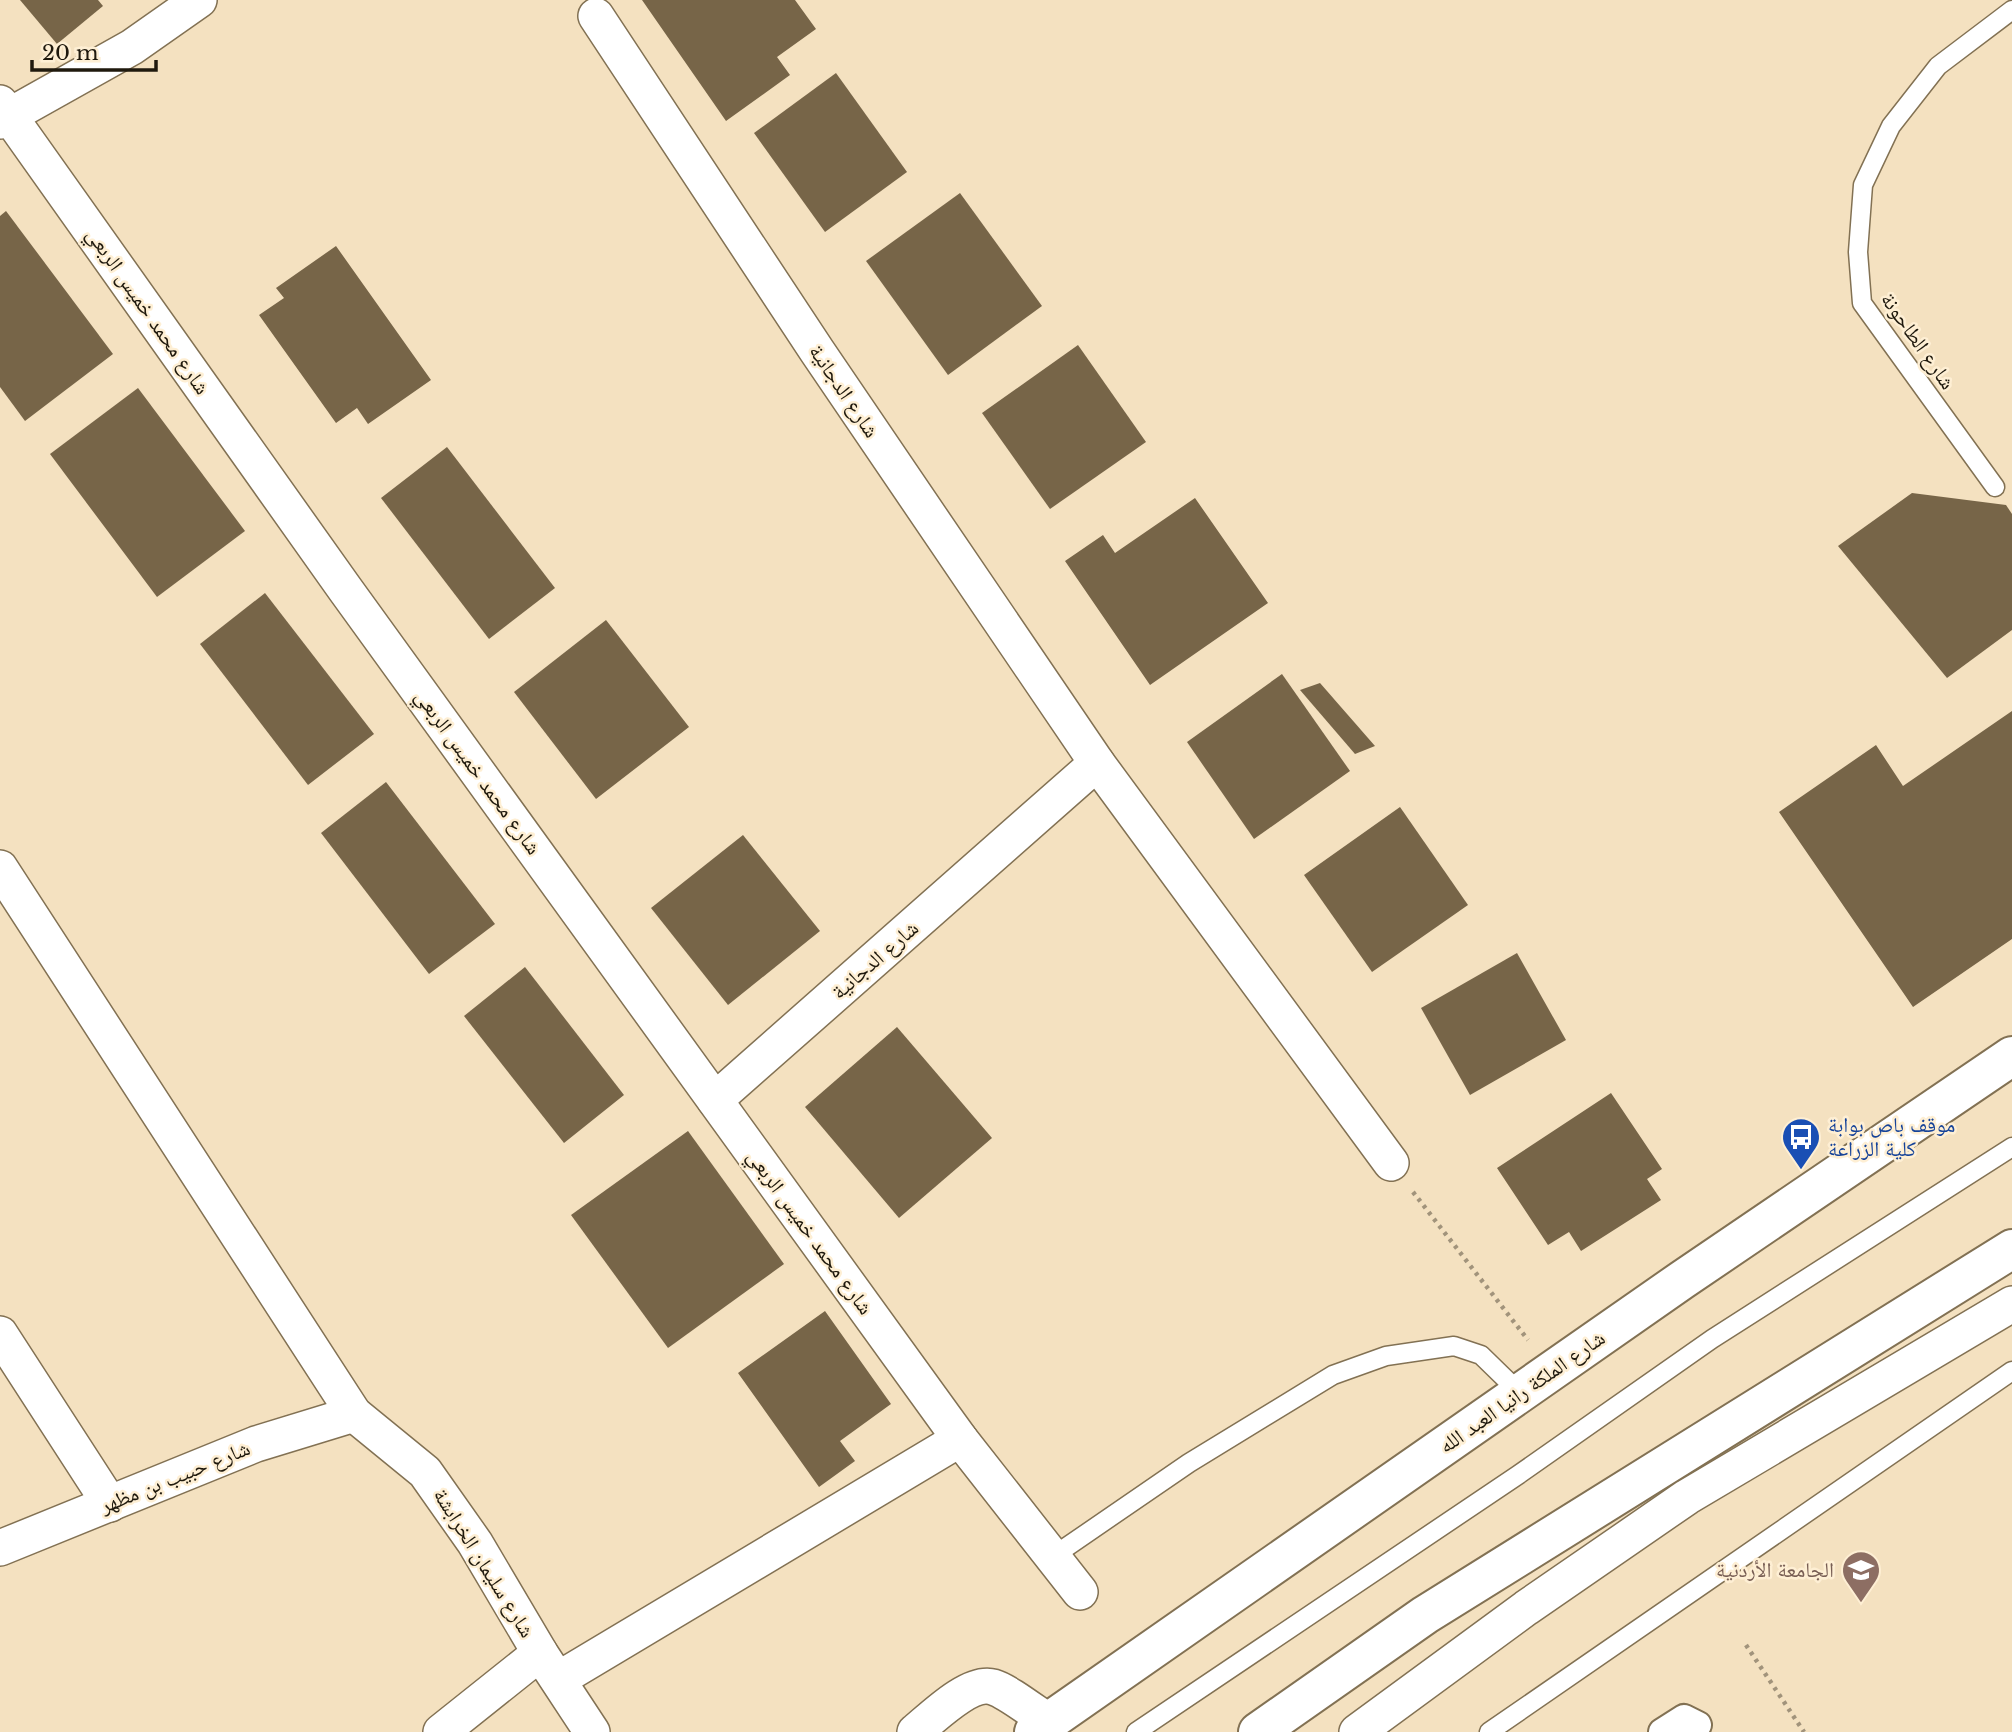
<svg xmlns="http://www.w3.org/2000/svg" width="2012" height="1732" font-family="'Libre Baskerville','Noto Naskh Arabic',serif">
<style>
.building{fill:#776548}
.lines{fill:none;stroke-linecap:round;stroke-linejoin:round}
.service-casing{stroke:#827153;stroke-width:21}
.pedestrian-casing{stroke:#827153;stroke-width:30}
.minor-casing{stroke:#827153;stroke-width:38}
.primary-casing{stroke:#827153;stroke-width:42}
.path{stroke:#a1937b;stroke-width:4.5;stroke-dasharray:3.5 5;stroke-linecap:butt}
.service{stroke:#fff;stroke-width:18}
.pedestrian{stroke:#fff;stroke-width:26}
.minor{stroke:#fff;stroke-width:35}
.primary{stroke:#fff;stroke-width:38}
.labels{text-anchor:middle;stroke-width:5;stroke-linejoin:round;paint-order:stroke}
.street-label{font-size:21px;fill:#1f190d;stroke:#feefd4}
.transit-label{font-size:21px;fill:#164399;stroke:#feefd4;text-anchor:start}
.education-label{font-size:21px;fill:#785e54;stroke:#feefd4;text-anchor:end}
</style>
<rect width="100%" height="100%" fill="#f4e1c0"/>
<!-- building -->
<g class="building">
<path d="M20 0H98L103 6 57 44Z"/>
<path d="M642 0H795L816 29 777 57 790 75 726 121Z"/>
<path d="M836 73 907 172 825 232 754 133Z"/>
<path d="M960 193 1042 306 948 375 866 261Z"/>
<path d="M6 211 113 354 25 421 0 387V216Z"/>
<path d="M336 246 431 380 368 424 357 408 336 423 259 315 284 298 276 288Z"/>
<path d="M1078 345 1146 442 1050 509 982 413Z"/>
<path d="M138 388 245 531 157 597 50 454Z"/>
<path d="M447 447 555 588 489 639 381 498Z"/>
<path d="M1912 493 2006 505 2012 514V630L1947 678 1838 546Z"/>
<path d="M1195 498 1268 603 1150 685 1065 561 1103 535 1115 553Z"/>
<path d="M265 593 374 734 308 785 200 644Z"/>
<path d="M606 620 689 727 596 799 514 692Z"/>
<path d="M1282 674 1350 771 1254 839 1187 742Z"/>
<path d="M1320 683 1375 746 1355 754 1300 690Z"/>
<path d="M2012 711V939L1913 1007 1779 812 1876 745 1903 786Z"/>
<path d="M386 782 495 924 429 974 321 833Z"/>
<path d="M1400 807 1468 905 1372 972 1304 875Z"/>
<path d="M743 835 820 931 728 1005 651 908Z"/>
<path d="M1517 953 1566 1040 1470 1095 1421 1008Z"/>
<path d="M525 967 624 1095 564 1143 464 1016Z"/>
<path d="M897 1027 992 1138 899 1218 805 1107Z"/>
<path d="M1611 1093 1662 1169 1647 1179 1661 1200 1581 1251 1569 1232 1548 1245 1497 1168Z"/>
<path d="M688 1131 784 1264 668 1348 571 1215Z"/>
<path d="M825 1311 891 1404 840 1441 855 1461 819 1487 738 1373Z"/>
</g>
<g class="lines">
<defs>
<g id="service">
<path d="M1995 487 1862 303 1858 252 1863 185 1891 126 1938 66 2012 10"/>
<path d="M1052 1557 1189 1463 1333 1375 1386 1356 1454 1346 1481 1355 1520 1393"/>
<path d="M1136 1732 1518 1475 1712 1339 2012 1147"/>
<path d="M1489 1732 2012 1371"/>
</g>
<path id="pedestrian" d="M1662 1732 1684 1718 1698 1725 1686 1732"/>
<g id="minor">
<path d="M596 16 817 351 1097 763 1391 1163"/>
<path d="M0 103 345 589 960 1439 1080 1592"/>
<path d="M0 121 132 47 199 0"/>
<path d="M0 868 354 1414 425 1472 475 1543 540 1653 592 1732"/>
<path d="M715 1100 1097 763"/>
<path d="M0 1334 110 1504"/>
<path d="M0 1548 256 1444 354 1414"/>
<path d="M559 1679 960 1439"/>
<path d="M441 1732 540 1653"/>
<path d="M915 1732C932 1718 970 1680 993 1687 1007 1691 1035 1713 1049 1722"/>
<path d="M1357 1732 1526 1608 1687 1497 2012 1304"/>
</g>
<g id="primary">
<path d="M1034 1732 1682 1280 2012 1056"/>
<path d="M1258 1732 1425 1615 2012 1249"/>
</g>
</defs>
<!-- service casing -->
<use href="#service" class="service-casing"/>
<!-- pedestrian casing -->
<use href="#pedestrian" class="pedestrian-casing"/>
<!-- minor casing -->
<use href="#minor" class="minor-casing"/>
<!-- primary casing -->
<use href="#primary" class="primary-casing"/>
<!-- path -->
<g class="path">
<path d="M1413 1192 1528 1340"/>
<path d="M1746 1645 1804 1732"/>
</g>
<!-- service -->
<use href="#service" class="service"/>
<!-- pedestrian -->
<use href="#pedestrian" class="pedestrian"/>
<!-- minor -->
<use href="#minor" class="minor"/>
<!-- primary -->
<use href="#primary" class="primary"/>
</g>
<!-- icons -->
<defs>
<symbol id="bus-pin" viewBox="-11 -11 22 30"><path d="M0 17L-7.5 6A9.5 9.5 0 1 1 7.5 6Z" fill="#1a4fb4" stroke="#feefd4"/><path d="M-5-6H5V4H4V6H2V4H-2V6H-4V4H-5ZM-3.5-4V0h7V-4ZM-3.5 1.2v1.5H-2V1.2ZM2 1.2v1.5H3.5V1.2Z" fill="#fff"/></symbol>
<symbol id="university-pin" viewBox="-11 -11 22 30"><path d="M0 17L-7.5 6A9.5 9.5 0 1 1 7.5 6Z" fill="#8d6e63" stroke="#feefd4"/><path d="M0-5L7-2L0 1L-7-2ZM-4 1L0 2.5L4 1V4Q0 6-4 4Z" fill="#fff"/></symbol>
</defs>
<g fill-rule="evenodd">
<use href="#bus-pin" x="1779" y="1115" width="44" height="60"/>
<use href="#university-pin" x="1839" y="1548" width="44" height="60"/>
</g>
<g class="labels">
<!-- street labels -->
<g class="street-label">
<text transform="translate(148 311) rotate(55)" y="7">شارع محمد خميس الربعي</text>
<text transform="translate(1918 341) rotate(55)" y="7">شارع الطاحونة</text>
<text transform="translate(844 391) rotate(56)" y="7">شارع الدجانية</text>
<text transform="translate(478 772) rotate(54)" y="7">شارع محمد خميس الربعي</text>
<text transform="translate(875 960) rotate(-41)" y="7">شارع الدجانية</text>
<text transform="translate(810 1232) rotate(54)" y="7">شارع محمد خميس الربعي</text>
<text transform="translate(1522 1392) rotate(-35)" y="7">شارع الملكة رانيا العبد الله</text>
<text transform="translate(175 1477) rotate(-22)" y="7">شارع حبيب بن مظهر</text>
<text transform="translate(484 1563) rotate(58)" y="7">شارع سليمان الخرابشة</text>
</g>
<!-- transit labels -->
<g class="transit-label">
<text x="1828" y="1132">موقف باص بوابة<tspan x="1828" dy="24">كلية الزراعة</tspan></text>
</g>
<!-- education labels -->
<g class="education-label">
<text x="1834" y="1577">الجامعة الأردنية</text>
</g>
</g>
<!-- scale -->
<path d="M32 60v10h124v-10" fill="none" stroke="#1f190d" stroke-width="3.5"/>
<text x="42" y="60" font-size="21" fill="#1f190d" stroke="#feefd4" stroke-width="5" paint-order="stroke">20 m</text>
</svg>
